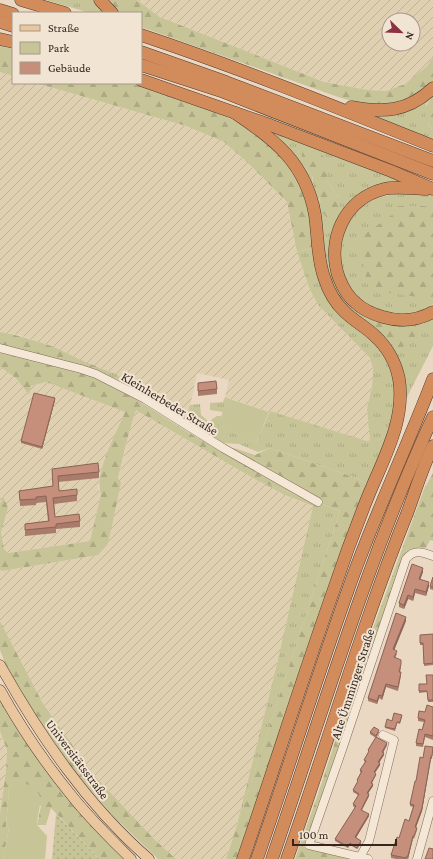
<svg xmlns="http://www.w3.org/2000/svg" width="433" height="859" font-family="'Crimson Pro',serif">
<style>
.farmland{fill:url(#farmland-furrows);fill-rule:evenodd}
.grass{fill:url(#grass-tufts);fill-rule:evenodd}
.forest{fill:url(#forest-firs)}
.park{fill:#c7c598}
.garden{fill:url(#garden-dots)}
.lines{fill:none;stroke-linecap:round;stroke-linejoin:round}
.minor-casing{stroke:#826a5c;stroke-width:9}
.major-casing{stroke:#503a30;stroke-width:11}
.highway-casing{stroke:#503a30;stroke-width:13}
.minor{stroke:#f5e7d6;stroke-width:8}
.major{stroke:#eac69e;stroke-width:10}
.highway{stroke:#d28b5b;stroke-width:12}
.wall{fill:#a97b6b}
.shaded-wall{fill:#8a6457}
.building{fill:#c58f7c;stroke:#8a6457}
.labels{text-anchor:middle;stroke-width:4;stroke-linejoin:round;paint-order:stroke}
.street-label{font-size:13px;fill:#34251e;stroke:#f2e4d2}
</style>
<defs>
<pattern id="farmland-furrows" width="10" height="10" patternUnits="userSpaceOnUse"><rect width="10" height="10" fill="#dfd0b1"/><path d="M-1 1l2-2M0 10L10 0M9 11l2-2" fill="none" stroke="#c0b298"/></pattern>
<pattern id="grass-tufts" width="24" height="20" patternUnits="userSpaceOnUse"><rect width="24" height="20" fill="#c7c598"/><path d="M3 7l-1-3M5 7V3M7 7l1-3M15 17l-1-3M17 17v-4M19 17l1-3" fill="none" stroke="#aca983"/></pattern>
<pattern id="forest-firs" width="22" height="20" patternUnits="userSpaceOnUse"><rect width="22" height="20" fill="#c7c598"/><path d="M5 1l3.5 6h-7zM16 11l3.5 6h-7z" fill="#aca983"/></pattern>
<pattern id="garden-dots" width="8" height="8" patternUnits="userSpaceOnUse"><rect width="8" height="8" fill="#c7c598"/><path d="M2 2h.1M6 6h.1" fill="none" stroke="#aca983" stroke-width="1.8" stroke-linecap="round"/></pattern>
</defs>
<rect width="100%" height="100%" fill="#ead8c3"/>
<!-- farmland -->
<g class="farmland">
<path d="M137 0H433V56L427 66 405 84 386 91 368 90 324 82 160 17ZM389 20H413V44H389Z"/>
<path d="M0 72 13 76V83H36L186 126 224 142 249 164 287 202 297 252 310 290 319 306 370 358 373 369 372 386 367 409 370 443 270 411 269 412 225 397 229 380 197 373 188 417 116 374 83 362 55 348 19 335 0 332Z"/>
<path d="M0 367 16 378 28 394 31 386 46 382 125 412 102 467 98 488 101 494 90 541 8 553 4 549 1 532 8 508 3 496 0 504Z"/>
<path d="M136 409 258 481 285 495 313 506 276 668 235 832 226 859H176L155 840 92 773 42 702 0 621V570L3 571 98 555 108 544 118 479 125 452 129 429Z"/>
<path d="M0 731 7 750 6 770 0 814Z"/>
</g>
<!-- grass -->
<g class="grass">
<path d="M46 0H94L106 13H90Z"/>
<path d="M433 93V96L426 104 428 124 433 131V141L370 116C398 118 411 108 433 93Z"/>
<path d="M264 127 405 183 366 192 331 253 363 312 433 316V346L403 405 402 376 335 293ZM303 154 326 168V180L339 198 323 206 319 200V195L318 191 313 187 312 175 303 165Z"/>
<path d="M398 193H422L433 196V304C430 306 426 308 422 310 412 314 400 314 389 312 354 304 334 274 343 239 346 225 354 212 366 204 375 197 387 196 398 193Z"/>
<path d="M313 248 320 282 379 346 393 372 396 395 390 431 367 484 356 478 270 448 258 452 239 444 221 443 209 434 211 420 217 416H221L219 426 256 443 270 411 370 442 367 409 372 386 373 369 370 358 319 306 310 290 297 252Z"/>
<path d="M100 368 116 374 187 417 190 405 200 404 201 415 207 420 206 426 203 431 117 379 98 371Z"/>
<path d="M225 397 227 398 223 412 210 410V403L223 402Z"/>
<path d="M258 481 340 511 235 832 276 668 313 506 285 495Z"/>
</g>
<!-- forest -->
<g class="forest">
<path d="M105 0H137L160 17 324 82 368 90 386 91 405 84 427 66 433 56C433 63 433 74 433 81 432 86 425 89 422 92 393 112 372 106 341 98L147 29 141 27V13H118Z"/>
<path d="M0 46 13 49V76L0 72Z"/>
<path d="M36 83H130L190 101 229 118 248 128 284 158 301 186 312 221 313 248 297 252 287 202 249 164 224 142 186 126Z"/>
<path d="M433 96V131C423 118 422 108 433 96Z"/>
<path d="M302 150 319 152 324 157 326 168V180L339 198 340 205 335 220 327 218 323 213C323 206 319 202 319 195L314 187 312 175 303 165Z"/>
<path d="M397 206H433V296L431 299 390 293 367 284 364 264 365 252 358 239 392 215Z"/>
<path d="M377 321 412 325 417 329 413 342 400 348 389 342 372 326Z"/>
<path d="M0 332C19 335 36 341 54 347 69 354 84 362 100 368L95 377C142 399 183 433 230 455L232 449 234 448 255 455 270 448 356 478 367 484 238 859H226L340 511 258 481 136 410C128 432 124 455 118 478L121 483 108 544 98 555 3 571 0 570V504L3 496 8 508 1 532 4 549 8 553 90 541 101 494C93 475 117 432 125 412L46 382 31 386 29 395 16 378 0 367Z"/>
<path d="M433 473V541L430 540 426 548C418 547 413 548 406 553L304 847 362 859H295L318 794 365 650 424 489Z"/>
<path d="M0 621 42 702 92 773 155 840 176 859H158L114 817 72 768 35 714 5 663 0 650Z"/>
<path d="M0 695 50 776 99 833 126 859H99L51 808 46 825H37L41 806 15 786 9 787 6 828H9L3 859H0V814L6 770 7 750 0 731Z"/>
</g>
<!-- park -->
<g class="park">
<path d="M227 398 269 412 256 443 218 426Z"/>
<path d="M24 783C49 792 38 806 37 825L47 836 45 859H3L9 828H6L9 787Z"/>
</g>
<!-- garden -->
<path class="garden" d="M56 814 99 859H52Z"/>
<g class="lines">
<defs>
<g id="minor">
<path d="M0 348 81 369 96 374 145 399 223 448 318 502"/>
<path d="M360 857 369 841 371 833 394 740 383 735"/>
<path d="M368 859 309 845 343 747 406 559C414 549 422 552 433 556"/>
<path d="M417 859 433 801"/>
</g>
<g id="major">
<path d="M0 665C40 736 87 805 149 859"/>
<path d="M0 690C21 728 45 763 72 796 90 819 111 839 131 859"/>
</g>
<g id="highway">
<path d="M21 0 65 13"/>
<path d="M100 0 112 13"/>
<path d="M0 10 13 14"/>
<path d="M0 22 13 26"/>
<path d="M141 35C240 68 336 107 433 146"/>
<path d="M0 39 13 42"/>
<path d="M141 52 226 82 433 161"/>
<path d="M141 65 221 91 433 174"/>
<path d="M141 80 270 125 391 171 433 189"/>
<path d="M351 107C383 113 408 112 433 88"/>
<path d="M235 113C276 140 306 164 315 215 318 236 317 257 324 277 328 290 335 303 345 312 354 321 366 327 375 336 387 347 396 363 399 379 406 421 382 461 367 499 355 529 344 559 334 589 302 679 274 769 243 859"/>
<path d="M427 189C413 189 398 186 384 189 344 199 326 241 339 278 343 288 348 297 356 303 363 310 373 314 383 317 400 322 417 321 433 312"/>
<path d="M257 859C288 770 316 679 348 590 373 518 406 450 433 379"/>
<path d="M272 859C323 711 367 560 433 417"/>
<path d="M287 859C328 743 362 625 408 511 416 489 423 466 433 446"/>
</g>
</defs>
<!-- minor casing -->
<use href="#minor" class="minor-casing"/>
<!-- major casing -->
<use href="#major" class="major-casing"/>
<!-- highway casing -->
<use href="#highway" class="highway-casing"/>
<!-- minor -->
<use href="#minor" class="minor"/>
<!-- major -->
<use href="#major" class="major"/>
<!-- highway -->
<use href="#highway" class="highway"/>
</g>
<!-- wall -->
<g class="wall">
<path d="M198 383 217 389V394L198 396Z"/>
<path d="M55 400 42 449 21 443V441Z"/>
<path d="M52 469 99 472V478L58 482 59 491 77 495V501L54 504 55 517 80 521V527L56 529V533L25 536V524L48 521 46 502 36 503V505L20 506 19 491 53 486Z"/>
<path d="M423 572 420 579 429 586 426 596 415 593 413 601 408 599 404 609 399 607V603Z"/>
<path d="M433 577V590L430 589V586Z"/>
<path d="M406 621 394 650 397 654 395 658 401 668 400 672 401 676 398 691 386 687 382 700 379 698 377 704 368 701V698Z"/>
<path d="M433 634V665L424 666 423 645H420V635Z"/>
<path d="M433 675V702H428L427 692 419 693V684H426Z"/>
<path d="M433 707V740L425 737 423 747 416 746V743L422 730 424 722 418 721V718Z"/>
<path d="M402 716 400 724 397 723 395 731 385 728V727Z"/>
<path d="M370 732H379L377 737 387 745 383 753 384 755 379 763 380 765 375 773 376 775 372 783 373 786 368 793 369 796 362 810 369 816 356 838 361 843 357 849 350 845 348 848 335 841V839L355 808 353 806V804L358 795 353 792V790L358 782 357 781V780L361 772H360V770L365 762 364 761V760L369 752 368 750 376 738 370 734Z"/>
<path d="M433 747 432 759H431L422 811 416 827 417 830 414 839 413 838 408 859H396L391 858V855L399 838 409 821 413 807 410 806V804L423 758Z"/>
</g>
<!-- shaded-wall -->
<g class="shaded-wall">
<path d="M55 398V400L42 449V447Z"/>
<path d="M423 568V572L419 583V579Z"/>
<path d="M429 582V586L426 596V592Z"/>
<path d="M415 589V593L413 601V597Z"/>
<path d="M408 595V599L404 609V605Z"/>
<path d="M406 617V621L393 653V649Z"/>
<path d="M386 684V687L382 700V696Z"/>
<path d="M379 695V698L377 704V701Z"/>
<path d="M387 743V745L382 754V752Z"/>
<path d="M384 753V755L378 764V762Z"/>
<path d="M431 756 422 811 415 830V827Z"/>
<path d="M380 763V765L374 774V772Z"/>
<path d="M376 774V775L371 784V783Z"/>
<path d="M373 784V786L367 795V793Z"/>
<path d="M369 794V796L361 811V810Z"/>
<path d="M369 814V816L355 839V837Z"/>
<path d="M413 836V838L408 859V856Z"/>
<path d="M361 841V843L357 849V848Z"/>
</g>
<!-- building -->
<g class="building">
<path d="M216 381 217 389 198 391V383Z"/>
<path d="M34 393 55 398 42 447 21 441Z"/>
<path d="M98 463 99 472 58 476 59 491 77 489V495L53 498 55 517 79 514 80 521 56 524V527L25 530V524L49 521 46 496 36 497V499L20 500 19 491 53 486 52 469Z"/>
<path d="M412 564 423 568 419 579 429 582 426 592 415 589 413 597 408 595 404 605 399 603Z"/>
<path d="M433 577V587L430 586Z"/>
<path d="M396 613 406 617 393 649 397 651 394 657 401 660V664L399 672H401L398 687 386 684 382 696 379 695 377 701 368 698Z"/>
<path d="M433 634V663L424 664 423 643H420V635Z"/>
<path d="M426 675H433V700H428L427 691H419V684H427Z"/>
<path d="M427 705 433 707V736L425 734 423 744 416 743 419 729 422 730 425 720 418 718 419 711 425 712Z"/>
<path d="M394 713 402 715 400 722H397L395 729 385 727 387 719 392 721Z"/>
<path d="M374 727 379 730 376 736 370 732Z"/>
<path d="M376 737 387 743 382 752 384 753 378 762 380 763 374 772 376 774 371 783 373 784 367 793 369 794 361 810 369 814 355 837 361 841 357 848 350 843 348 847 335 839 356 806 353 804 359 794 353 790 358 781 357 780 362 771 360 770 366 761 364 760 369 751 368 750Z"/>
<path d="M425 746 433 747 432 756H431L422 808 415 827 417 828 414 836H413L408 856H407L406 858 391 855 397 837 399 838 405 819 409 821 414 805 410 804 415 781H416L420 757 423 758Z"/>
<path d="M429 848 433 849V859H425Z"/>
</g>
<g class="labels">
<!-- street labels -->
<g class="street-label">
<text transform="translate(170 403) rotate(31)" y="5">Kleinherbeder Straße</text>
<text transform="translate(352 684) rotate(-72)" y="5">Alte Ümminger Straße</text>
<text transform="translate(78 759) rotate(53)" y="5">Universitätsstraße</text>
</g>
</g>
<!-- legend -->
<rect x="12" y="12" width="130" height="72" fill="#f2e4d2" stroke="#a6988a"/>
<rect x="20" y="25" width="20" height="6" fill="#eac69e" stroke="#a6988a"/>
<text x="48" y="32" font-size="12" fill="#34251e">Straße</text>
<rect x="20" y="42" width="20" height="12" fill="#c7c598" stroke="#a6988a"/>
<text x="48" y="52" font-size="12" fill="#34251e">Park</text>
<rect x="20" y="62" width="20" height="12" fill="#c58f7c" stroke="#a6988a"/>
<text x="48" y="72" font-size="12" fill="#34251e">Gebäude</text>
<!-- north arrow -->
<g transform="translate(401 32) rotate(113)"><circle r="19" fill="#f2e4d2" stroke="#a6988a"/>
<path d="M0-3L7 15L0 10L-7 15Z" fill="#8c3140"/>
<text y="-6" font-size="11" font-weight="bold" text-anchor="middle" fill="#34251e">N</text>
</g>
<!-- scale -->
<path d="M293 839v6h103v-6" fill="none" stroke="#34251e" stroke-width="2"/>
<text x="299" y="839" font-size="12" fill="#34251e" stroke="#f2e4d2" stroke-width="3" paint-order="stroke">100 m</text>
</svg>
